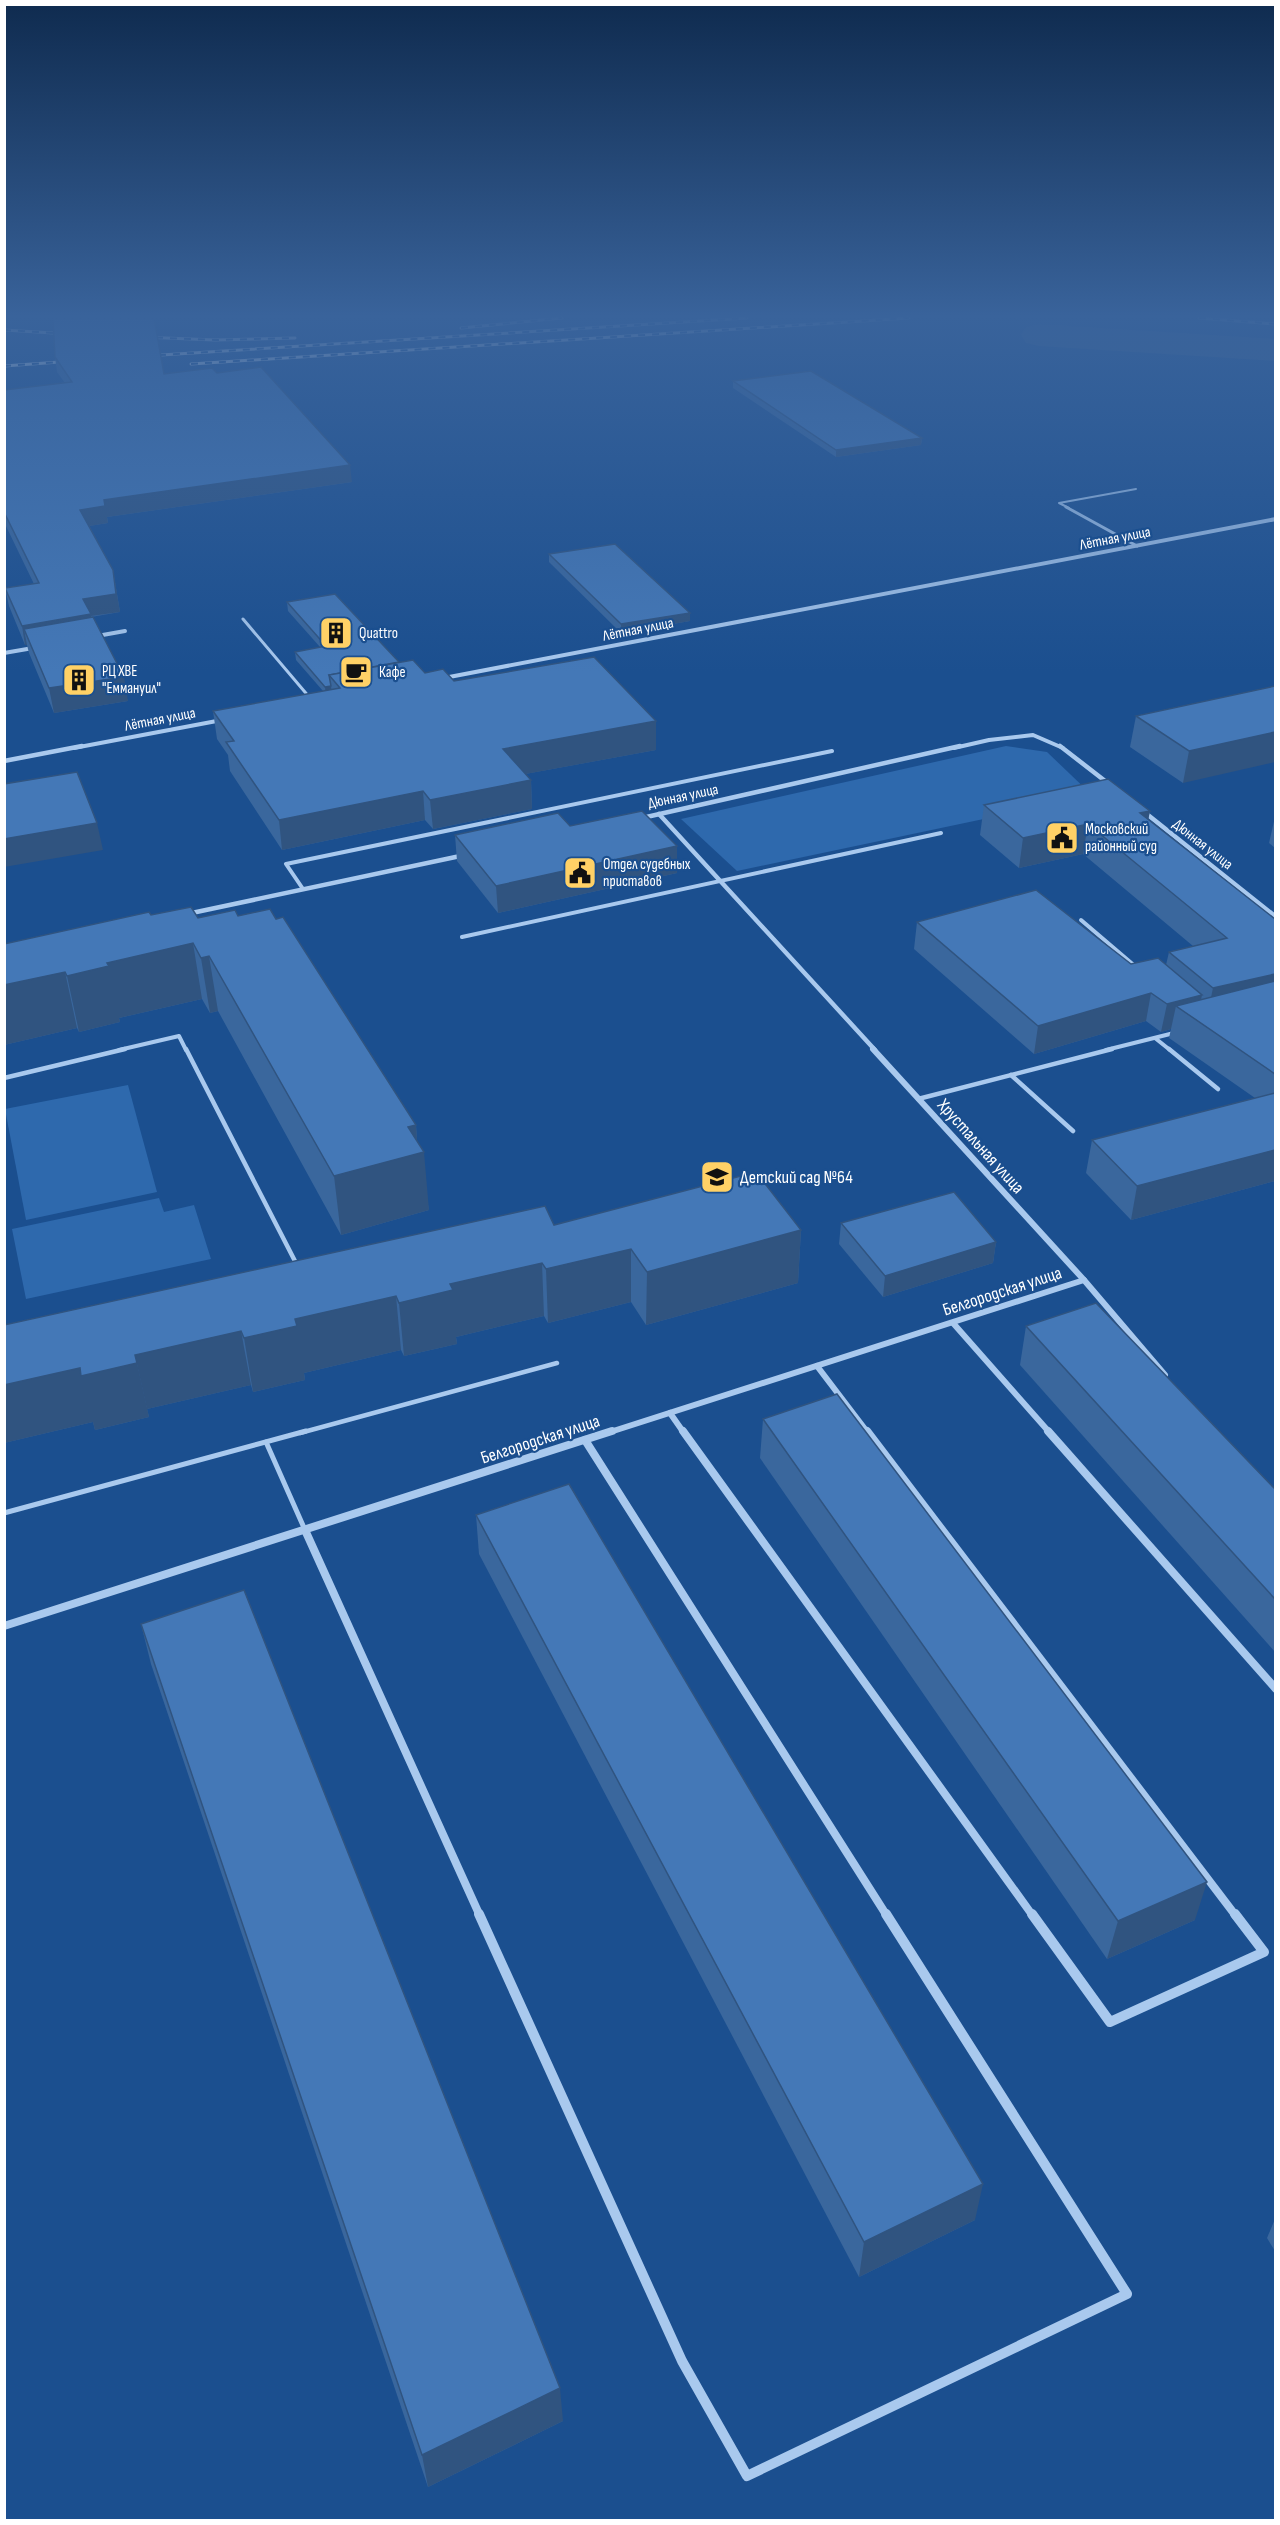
<svg xmlns="http://www.w3.org/2000/svg" width="1280" height="2525" font-family="'Sofia Sans Condensed',sans-serif">
<style>
.green{fill:#2e69ad}
.lines{fill:none;stroke-linecap:round;stroke-linejoin:round}
.river{fill:#3c6290;fill-rule:evenodd}
.service-far4{stroke:#a9c9ee;stroke-width:2}
.service-far3{stroke:#a9c9ee;stroke-width:3}
.service-far2{stroke:#a9c9ee;stroke-width:4}
.service-far1{stroke:#a9c9ee;stroke-width:4.5}
.service{stroke:#a9c9ee;stroke-width:5}
.minor-far4{stroke:#a9c9ee;stroke-width:4}
.minor-far3{stroke:#a9c9ee;stroke-width:4.5}
.minor-far2{stroke:#a9c9ee;stroke-width:6}
.minor-far1{stroke:#a9c9ee;stroke-width:8}
.minor{stroke:#a9c9ee;stroke-width:10}
.rail-casing{stroke:#fff;stroke-width:3}
.rail{stroke:#1b4f8f;stroke-width:2;stroke-dasharray:7;stroke-linecap:butt}
.wall{fill:#3a679d}
.shaded-wall{fill:#305480}
.building{fill:#4478b7;stroke:#305480;stroke-width:1.5}
.labels{text-anchor:middle;stroke-width:4.5;stroke-linejoin:round;paint-order:stroke}
.far-street-label{font-size:15px;fill:#fff;stroke:#1b4f8f}
.far-poi-label{font-size:15px;fill:#fff;stroke:#1b4f8f;text-anchor:start}
.street-label{font-size:18px;fill:#fff;stroke:#1b4f8f}
.poi-label{font-size:18px;fill:#fff;stroke:#1b4f8f;text-anchor:start}
</style>
<rect width="100%" height="100%" fill="#1b4f8f"/>
<!-- green -->
<g class="green">
<path d="M1006 746 1047 752 1093 796 737 871 681 819Z"/>
<path d="M128 1085 157 1192 26 1220 5 1109Z"/>
<path d="M159 1198 164 1212 194 1205 211 1259 26 1299 12 1229Z"/>
</g>
<g class="lines">
<!-- river -->
<path class="river" d="M1039 324 1276 339V361L1039 346 1026 343 1021 335 1026 327Z"/>
<!-- service-far4 -->
<path class="service-far4" d="M1069 508 1059 503 1136 489"/>
<!-- service-far3 -->
<g class="service-far3">
<path d="M1066 507 1137 546"/>
<path d="M243 619 310 698"/>
</g>
<!-- service-far2 -->
<g class="service-far2">
<path d="M303 889 286 864 832 751"/>
<path d="M1081 920 1136 967"/>
<path d="M462 937 941 833"/>
<path d="M1155 1038 1170 1050"/>
<path d="M119 1050 179 1036 186 1050"/>
<path d="M1106 1050 1174 1033"/>
</g>
<!-- service-far1 -->
<g class="service-far1">
<path d="M186 1049 297 1265"/>
<path d="M1169 1049 1218 1089"/>
<path d="M1011 1075 1073 1131"/>
<path d="M4 1078 125 1049"/>
<path d="M918 1099 1112 1049"/>
<path d="M300 1433 557 1363"/>
</g>
<!-- service -->
<g class="service">
<path d="M266 1442 305 1530"/>
<path d="M4 1513 306 1431"/>
</g>
<!-- minor-far4 -->
<g class="minor-far4">
<path d="M97 636 125 631"/>
<path d="M4 653 33 648"/>
<path d="M444 678 1276 519"/>
<path d="M74 748 222 720"/>
<path d="M954 748 989 740 1033 735 1063 748"/>
</g>
<!-- minor-far3 -->
<g class="minor-far3">
<path d="M1060 746 1109 784"/>
<path d="M4 761 82 746"/>
<path d="M1143 811 1276 917"/>
<path d="M659 814 875 1050"/>
<path d="M642 818 960 746"/>
<path d="M187 914 465 855"/>
</g>
<!-- minor-far2 -->
<g class="minor-far2">
<path d="M873 1049 1084 1280 1165 1375"/>
<path d="M953 1323 1050 1433"/>
<path d="M817 1366 868 1433"/>
<path d="M670 1413 684 1433"/>
<path d="M607 1433 1084 1280"/>
</g>
<!-- minor-far1 -->
<g class="minor-far1">
<path d="M683 1431 1033 1916"/>
<path d="M867 1431 1236 1916"/>
<path d="M1048 1431 1276 1689"/>
<path d="M585 1440 887 1916"/>
<path d="M305 1530 480 1916"/>
<path d="M4 1626 612 1431"/>
</g>
<!-- minor -->
<g class="minor">
<path d="M479 1914 682 2361 747 2476 1127 2294 886 1914"/>
<path d="M1032 1914 1110 2022 1264 1952 1235 1914"/>
</g>
<defs>
<g id="rail">
<path d="M1199 318 1276 324"/>
<path d="M461 328 562 318"/>
<path d="M4 330 70 334"/>
<path d="M142 337 215 340 295 338"/>
<path d="M145 356 747 318"/>
<path d="M191 364 909 318"/>
<path d="M4 366 73 361"/>
</g>
</defs>
<!-- rail casing -->
<use href="#rail" class="rail-casing"/>
<!-- rail -->
<use href="#rail" class="rail"/>
</g>
<!-- wall -->
<g class="wall">
<path d="M55 357 164 374 217 373 352 482 107 517 108 523 89 526 113 570 120 612 91 617 128 701 54 713 29 653 27 645H25L9 606 5 588 34 584 4 522V390L65 383 57 372Z"/>
<path d="M733 381 922 438 921 445 836 457 733 388Z"/>
<path d="M549 554 690 621 621 633 549 562Z"/>
<path d="M287 602 399 662 425 673 454 681 656 721V750L525 774 531 780 532 809 433 829 425 820 282 850 230 771 228 755 217 739 213 711 323 691 296 660 295 652 320 647 288 611Z"/>
<path d="M1275 686 1183 783 1130 747 1136 716Z"/>
<path d="M984 805 1150 811 1148 819 1275 919V1181L1131 1220 1086 1173 1092 1140 1255 1098 1169 1038 1171 1029 1161 1032 1146 1021 1034 1054 914 949 917 922 1131 964 1166 965 1169 952 1193 946 1083 854 1019 868 980 835Z"/>
<path d="M1275 817V848L1269 843Z"/>
<path d="M570 826 677 846V873L498 913 457 861 455 835Z"/>
<path d="M151 915 198 918 238 916 416 1125 417 1141 429 1210 341 1235 218 1011 210 1013 202 999 119 1018 120 1022 79 1032 77 1028 4 1045V944Z"/>
<path d="M841 1223 996 1242 993 1263 883 1297 839 1244Z"/>
<path d="M554 1225 801 1230 798 1283 646 1325 631 1302 548 1323 544 1316 456 1337 457 1344 404 1356 401 1350 304 1373 305 1380 253 1392 251 1385 147 1409 149 1417 95 1430 93 1422 4 1443V1325Z"/>
<path d="M1026 1326 1275 1489V1652L1020 1365Z"/>
<path d="M763 1419 1195 1920 1107 1959 760 1458Z"/>
<path d="M476 1515 975 2220 859 2277 479 1554Z"/>
<path d="M141 1624 563 2421 428 2487 151 1664Z"/>
<path d="M1275 2219V2251L1267 2238Z"/>
</g>
<!-- shaded-wall -->
<g class="shaded-wall">
<path d="M922 438 921 445 836 457V450Z"/>
<path d="M350 465 352 482 107 517 108 523 83 527 80 510 104 500Z"/>
<path d="M113 570 120 612 91 616 94 632 24 629 27 645H25L22 626 83 599Z"/>
<path d="M690 613V621L621 633V624Z"/>
<path d="M124 677 128 701 54 713 49 688Z"/>
<path d="M331 686 332 695 326 696 325 687Z"/>
<path d="M656 721V750L504 778 503 749Z"/>
<path d="M1275 732V762L1183 783 1189 751Z"/>
<path d="M531 780 532 809 433 829 430 800Z"/>
<path d="M423 791 425 820 282 850 279 820Z"/>
<path d="M1150 811 1144 841 1140 813Z"/>
<path d="M97 823 103 850 4 867V839Z"/>
<path d="M1088 824 1083 854 1019 868 1023 838Z"/>
<path d="M677 846V873L498 913 496 886Z"/>
<path d="M193 943 202 999 119 1018 120 1022 79 1032 67 976 107 963Z"/>
<path d="M209 956 218 1011 210 1013 201 958Z"/>
<path d="M65 972 77 1028 4 1045V985Z"/>
<path d="M1275 974V1004L1206 1021 1213 988Z"/>
<path d="M1151 993 1146 1021 1034 1054 1038 1026Z"/>
<path d="M1202 995 1197 1020 1176 1006 1171 1029 1161 1032 1167 1004Z"/>
<path d="M416 1125 418 1153 424 1152 429 1210 341 1235 334 1176 408 1127Z"/>
<path d="M1275 1150V1181L1131 1220 1137 1186Z"/>
<path d="M801 1230 798 1283 646 1325 647 1272Z"/>
<path d="M996 1242 993 1263 883 1297 885 1276Z"/>
<path d="M631 1249V1302L548 1323 546 1269Z"/>
<path d="M542 1263 544 1316 456 1337 457 1344 404 1356 399 1303 450 1284Z"/>
<path d="M396 1296 401 1350 304 1373 305 1380 253 1392 244 1338 295 1319Z"/>
<path d="M241 1331 251 1385 147 1409 135 1355Z"/>
<path d="M137 1363 149 1417 95 1430 93 1422 4 1443V1385L80 1368Z"/>
<path d="M1207 1882 1195 1920 1107 1959 1118 1921Z"/>
<path d="M983 2184 975 2220 859 2277 864 2242Z"/>
<path d="M560 2388 563 2421 428 2487 422 2455Z"/>
</g>
<!-- building -->
<g class="building">
<path d="M53 318H154L164 374 212 368 217 373 261 367 350 465 104 500 105 506 80 510 113 570 116 594 83 599 91 614 22 626 5 588 39 583 4 512V390L72 382 55 357Z"/>
<path d="M811 371 922 438 836 450 733 381Z"/>
<path d="M615 544 690 613 621 624 549 554Z"/>
<path d="M335 594 399 662 329 675 331 686 325 687 295 652 326 646 287 602Z"/>
<path d="M93 617 124 677 49 688 24 629Z"/>
<path d="M594 657 656 721 503 749 531 780 430 800 423 791 279 820 226 742 234 741 213 711 340 688 329 675 413 660 425 673 443 669 454 681Z"/>
<path d="M1275 686V732L1189 751 1136 716Z"/>
<path d="M77 772 97 823 4 839V784Z"/>
<path d="M1108 779 1150 811 1140 813 1275 919V974L1213 988 1169 952 1227 938 1088 824 1023 838 984 805Z"/>
<path d="M642 811 677 846 496 886 455 835 558 813 570 826Z"/>
<path d="M1036 890 1131 964 1158 958 1202 995 1167 1004 1151 993 1038 1026 917 922Z"/>
<path d="M191 907 198 918 235 910 238 916 270 909 276 919 283 917 416 1125 408 1127 424 1152 334 1176 209 956 201 958 193 943 107 963 109 966 67 976 65 972 4 985V944L149 912 151 915Z"/>
<path d="M1275 981V1074L1176 1006Z"/>
<path d="M1275 1093V1150L1137 1186 1092 1140Z"/>
<path d="M756 1172 801 1230 647 1272 631 1249 546 1269 542 1263 450 1284 453 1290 399 1303 396 1296 295 1319 297 1326 244 1338 241 1331 135 1355 137 1363 81 1376 80 1368 4 1385V1325L545 1206 554 1225Z"/>
<path d="M954 1192 996 1242 885 1276 841 1223Z"/>
<path d="M1096 1303 1275 1489V1599L1026 1326Z"/>
<path d="M837 1394 1207 1882 1118 1921 763 1419Z"/>
<path d="M569 1484 983 2184 864 2242 476 1515Z"/>
<path d="M244 1590 560 2388 422 2455 141 1624Z"/>
</g>
<!-- sky -->
<linearGradient id="sky" x2="0" y2="1"><stop stop-color="#0f2b4f"/><stop offset="0.47" stop-color="#39639b"/><stop offset="1" stop-color="#39639b" stop-opacity="0"/></linearGradient>
<rect width="1280" height="672" fill="url(#sky)"/>
<!-- icons -->
<defs>
<symbol id="building-square" viewBox="-11 -11 22 22"><rect x="-9" y="-9" width="18" height="18" rx="4" fill="#ffd166" stroke="#1b4f8f"/><path d="M-4-6H4V6H1V3H-1V6H-4ZM-2.5-4.3h1.7v1.8h-1.7ZM.8-4.3h1.7v1.8H.8ZM-2.5-1h1.7V.8h-1.7ZM.8-1h1.7V.8H.8Z" fill="#111"/></symbol>
<symbol id="cafe-square" viewBox="-11 -11 22 22"><rect x="-9" y="-9" width="18" height="18" rx="4" fill="#ffd166" stroke="#1b4f8f"/><path d="M-5.5-4.5H6V0H3Q3 3.5 0 3.5H-2.5Q-5.5 3.5-5.5 0ZM3-3.2v2h1.7v-2ZM-6 4.5H4V6H-6Z" fill="#111"/></symbol>
<symbol id="civic-square" viewBox="-11 -11 22 22"><rect x="-9" y="-9" width="18" height="18" rx="4" fill="#ffd166" stroke="#1b4f8f"/><path d="M-.6-6.5H3V-4.5H.6V-3L4-1V1h2V6H-6V1h2V-1L-.6-3ZM-1.2 2.5V6h2.4V2.5Z" fill="#111"/></symbol>
<symbol id="school-square" viewBox="-11 -11 22 22"><rect x="-9" y="-9" width="18" height="18" rx="4" fill="#ffd166" stroke="#1b4f8f"/><path d="M0-5L7-2L0 1L-7-2ZM-4 1L0 2.5L4 1V4Q0 6-4 4Z" fill="#111"/></symbol>
</defs>
<g fill-rule="evenodd">
<use href="#building-square" x="317" y="614" width="38" height="38"/>
<use href="#cafe-square" x="337" y="653" width="38" height="38"/>
<use href="#building-square" x="60" y="661" width="38" height="38"/>
<use href="#civic-square" x="1043" y="819" width="38" height="38"/>
<use href="#civic-square" x="561" y="854" width="38" height="38"/>
<use href="#school-square" x="698" y="1158" width="38" height="38"/>
</g>
<g class="labels">
<!-- far-street labels -->
<g class="far-street-label">
<text transform="translate(1115 538) rotate(-11)" y="5">Лётная улица</text>
<text transform="translate(638 629) rotate(-11)" y="5">Лётная улица</text>
<text transform="translate(160 719) rotate(-11)" y="5">Лётная улица</text>
<text transform="translate(683 796) rotate(-12)" y="5">Дюнная улица</text>
<text transform="translate(1203 844) rotate(38)" y="5">Дюнная улица</text>
</g>
<!-- far-poi labels -->
<g class="far-poi-label">
<text x="359" y="638">Quattro</text>
<text x="102" y="676">РЦ ХВЕ<tspan x="102" dy="17">"Еммануил"</tspan></text>
<text x="379" y="677">Кафе</text>
<text x="1085" y="834">Московский<tspan x="1085" dy="17">районный суд</tspan></text>
<text x="603" y="869">Отдел судебных<tspan x="603" dy="17">приставов</tspan></text>
</g>
<!-- street labels -->
<g class="street-label">
<text transform="translate(981 1146) rotate(48)" y="6">Хрустальная улица</text>
<text transform="translate(1002 1291) rotate(-18)" y="6">Белгородская улица</text>
<text transform="translate(540 1439) rotate(-18)" y="6">Белгородская улица</text>
</g>
<!-- poi labels -->
<g class="poi-label">
<text x="740" y="1183">Детский сад №64</text>
</g>
</g>
<!-- border -->
<rect width="1280" height="2525" fill="none" stroke="#ffffff" stroke-width="12"/>
</svg>
